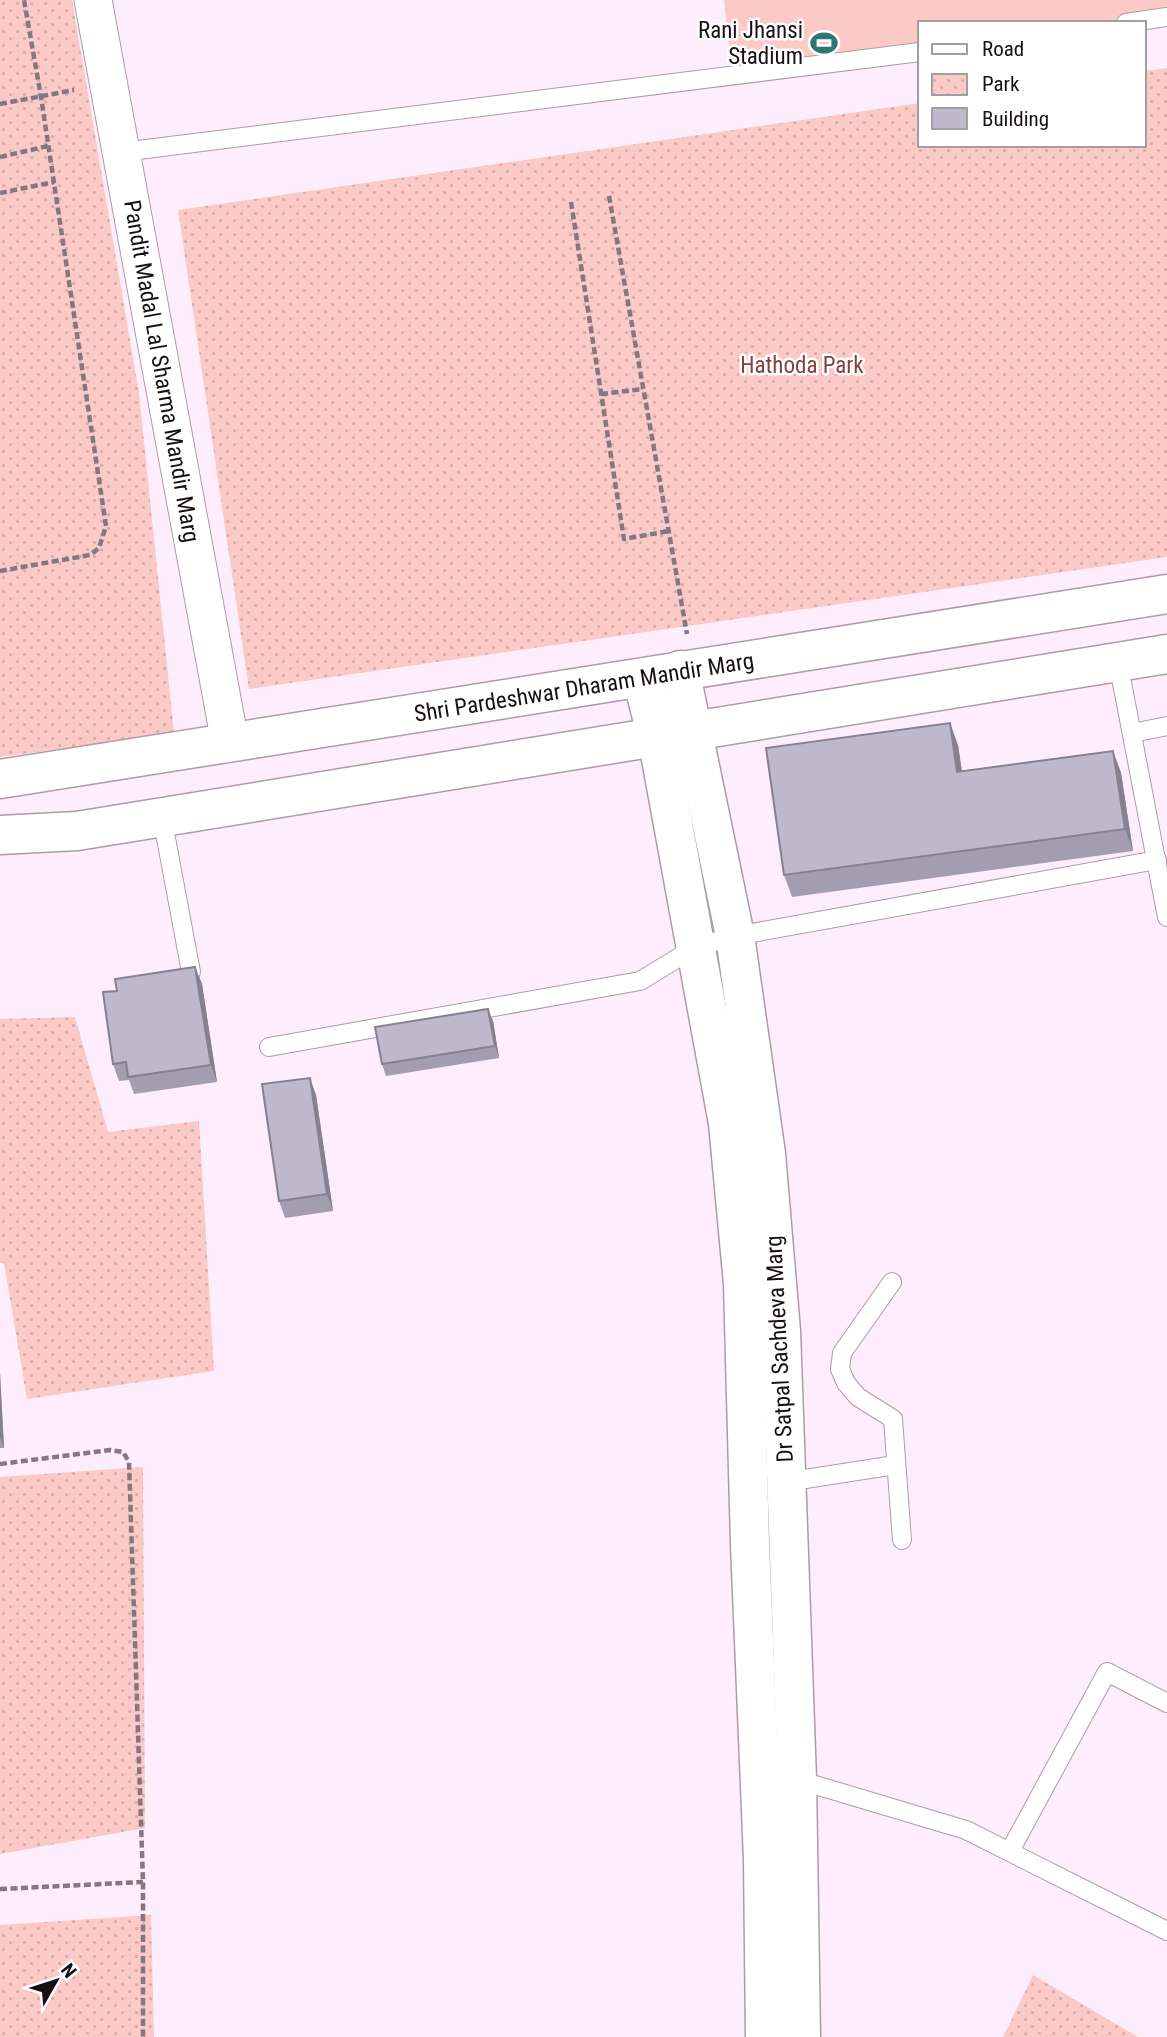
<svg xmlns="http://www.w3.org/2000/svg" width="1167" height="2037" font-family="'Roboto Condensed',sans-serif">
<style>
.park{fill:url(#park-dots)}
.pitch{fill:#fbc9c6}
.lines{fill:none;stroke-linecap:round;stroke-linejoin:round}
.service-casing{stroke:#ac9cab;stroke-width:20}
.minor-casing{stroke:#ac9cab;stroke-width:39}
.tertiary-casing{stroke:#ac9cab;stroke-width:41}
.secondary-casing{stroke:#ac9cab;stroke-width:41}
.path{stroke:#837782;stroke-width:4.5;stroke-dasharray:7 3.5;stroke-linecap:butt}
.service{stroke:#fff;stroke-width:18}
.minor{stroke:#fff;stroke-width:37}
.tertiary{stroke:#fff;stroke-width:38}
.secondary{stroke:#fff;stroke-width:38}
.wall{fill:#a39eaf}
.shaded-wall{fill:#85818f}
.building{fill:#beb8cc;stroke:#85818f;stroke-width:2}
.labels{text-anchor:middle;stroke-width:5;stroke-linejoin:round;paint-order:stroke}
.poi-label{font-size:23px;fill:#161016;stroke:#fff;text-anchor:end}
.park-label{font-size:23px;fill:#824240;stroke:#fff}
.street-label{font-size:23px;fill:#161016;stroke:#fff}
</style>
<defs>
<pattern id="park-dots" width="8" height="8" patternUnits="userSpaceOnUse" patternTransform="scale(1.75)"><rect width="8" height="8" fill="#fbc9c6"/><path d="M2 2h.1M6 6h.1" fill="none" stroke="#d6aca9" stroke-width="1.8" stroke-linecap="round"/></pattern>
</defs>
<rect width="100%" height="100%" fill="#feedfd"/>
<!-- park -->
<g class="park">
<path d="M0 0H72L139 393 174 733 0 757Z"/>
<path d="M1167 68V557L249 689 178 210 920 103V145H1144V71Z"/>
<path d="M75 1017 108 1132 199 1121 214 1371 27 1399 4 1263H0V1019Z"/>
<path d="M143 1467 145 1828 0 1854V1477Z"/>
<path d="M151 1915 154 2037H0V1925Z"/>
<path d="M1033 1975 1138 2037H1003Z"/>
</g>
<!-- pitch -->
<path class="pitch" d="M724 0H1167V24L920 23V59L733 86Z"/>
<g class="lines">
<defs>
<g id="service">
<path d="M1126 23 1167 17"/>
<path d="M122 152 920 52"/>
<path d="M1118 662 1167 917"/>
<path d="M1132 733 1167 726"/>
<path d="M162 817 191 972"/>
<path d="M269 1047 640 981 696 947 735 936 1157 860"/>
<path d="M892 1282 842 1353 840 1369 846 1383 858 1397 893 1419 902 1540"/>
<path d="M786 1482 895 1465"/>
<path d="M795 1779 966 1830 1167 1931"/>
<path d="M1010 1851 1107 1672 1167 1703"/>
</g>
<path id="minor" d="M93 0 230 742"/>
<g id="tertiary">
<path d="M680 670 735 936 766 1154 781 1331 797 1779 801 2037"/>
<path d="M642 678 657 737 728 1123 743 1284 750 1544 763 1859 765 2037"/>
</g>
<g id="secondary">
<path d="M0 779 1167 594"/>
<path d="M0 835 77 831 1167 654"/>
</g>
</defs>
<!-- service casing -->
<use href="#service" class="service-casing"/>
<!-- minor casing -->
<use href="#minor" class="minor-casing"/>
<!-- tertiary casing -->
<use href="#tertiary" class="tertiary-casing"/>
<!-- secondary casing -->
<use href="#secondary" class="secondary-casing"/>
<!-- path -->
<g class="path">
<path d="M0 104 74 90"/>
<path d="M0 157 48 146"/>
<path d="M0 193 54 182"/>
<path d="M609 196 687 634"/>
<path d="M571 202 624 539 669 531"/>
<path d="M601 394 643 389"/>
<path d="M0 571 90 555 99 548 106 526 41 97 24 0"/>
<path d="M0 1464 110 1450 123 1452 129 1462 143 1882V2037"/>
<path d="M0 1889 143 1882"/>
</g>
<!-- service -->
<use href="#service" class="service"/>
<!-- minor -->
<use href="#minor" class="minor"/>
<!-- tertiary -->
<use href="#tertiary" class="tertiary"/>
<!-- secondary -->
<use href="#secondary" class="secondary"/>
</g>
<!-- wall -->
<g class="wall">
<path d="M958 745 962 771 1113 751 1121 773 1133 851 792 897 784 875Z"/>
<path d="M195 967 202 984 217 1082 134 1094 129 1080 119 1081 113 1064 117 991Z"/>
<path d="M493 1021 499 1058 386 1076 382 1064Z"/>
<path d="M316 1095 333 1211 285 1218 279 1201Z"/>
<path d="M0 1373 4 1448H0Z"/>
</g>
<!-- shaded-wall -->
<g class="shaded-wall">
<path d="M950 723 958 745 965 794 957 772Z"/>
<path d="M1113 751 1121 773 1133 851 1125 829Z"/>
<path d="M195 967 202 984 217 1082 211 1065Z"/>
<path d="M488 1009 493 1021 499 1058 495 1046Z"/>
<path d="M310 1078 316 1095 333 1211 327 1194Z"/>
<path d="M0 1373 4 1448 0 1437Z"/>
</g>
<!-- building -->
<g class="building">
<path d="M950 723 957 772 1113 751 1125 829 784 875 766 748Z"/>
<path d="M195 967 211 1065 128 1077 126 1062 113 1064 103 992 117 991 115 979Z"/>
<path d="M488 1009 495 1046 382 1064 375 1027Z"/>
<path d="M310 1078 327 1194 279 1201 262 1084Z"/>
</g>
<!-- icons -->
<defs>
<symbol id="stadium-bare" viewBox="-9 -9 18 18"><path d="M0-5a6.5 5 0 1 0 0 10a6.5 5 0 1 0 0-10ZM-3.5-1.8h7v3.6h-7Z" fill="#2e7772" stroke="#fff" stroke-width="2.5" paint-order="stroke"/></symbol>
</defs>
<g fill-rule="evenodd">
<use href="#stadium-bare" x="805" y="24" width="38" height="38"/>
</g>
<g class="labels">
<!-- poi labels -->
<g class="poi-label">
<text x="803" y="38">Rani Jhansi<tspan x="803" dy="26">Stadium</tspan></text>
</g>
<!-- park labels -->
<g class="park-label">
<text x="802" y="373">Hathoda Park</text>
</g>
<!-- street labels -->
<g class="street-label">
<text transform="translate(162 371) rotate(80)" y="8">Pandit Madal Lal Sharma Mandir Marg</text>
<text transform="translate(584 687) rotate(-9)" y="8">Shri Pardeshwar Dharam Mandir Marg</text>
<text transform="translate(779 1349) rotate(-93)" y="8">Dr Satpal Sachdeva Marg</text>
</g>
</g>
<!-- legend -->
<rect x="918" y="21" width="228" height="126" fill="#ffffff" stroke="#a29fa2" stroke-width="2"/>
<rect x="932" y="44" width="35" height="10" fill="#ffffff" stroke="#a29fa2" stroke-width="2"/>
<text x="982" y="56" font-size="21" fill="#161016">Road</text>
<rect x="932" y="74" width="35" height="21" fill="url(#park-dots)" stroke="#a29fa2" stroke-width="2"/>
<text x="982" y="91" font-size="21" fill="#161016">Park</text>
<rect x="932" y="108" width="35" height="21" fill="#beb8cc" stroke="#a29fa2" stroke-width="2"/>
<text x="982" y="126" font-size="21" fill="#161016">Building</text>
<!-- north arrow -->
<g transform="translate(56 1981) rotate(51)" stroke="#ffffff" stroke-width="5" paint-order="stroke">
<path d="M0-5L12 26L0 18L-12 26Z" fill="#161016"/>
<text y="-10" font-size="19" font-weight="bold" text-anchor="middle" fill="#161016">N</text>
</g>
</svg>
